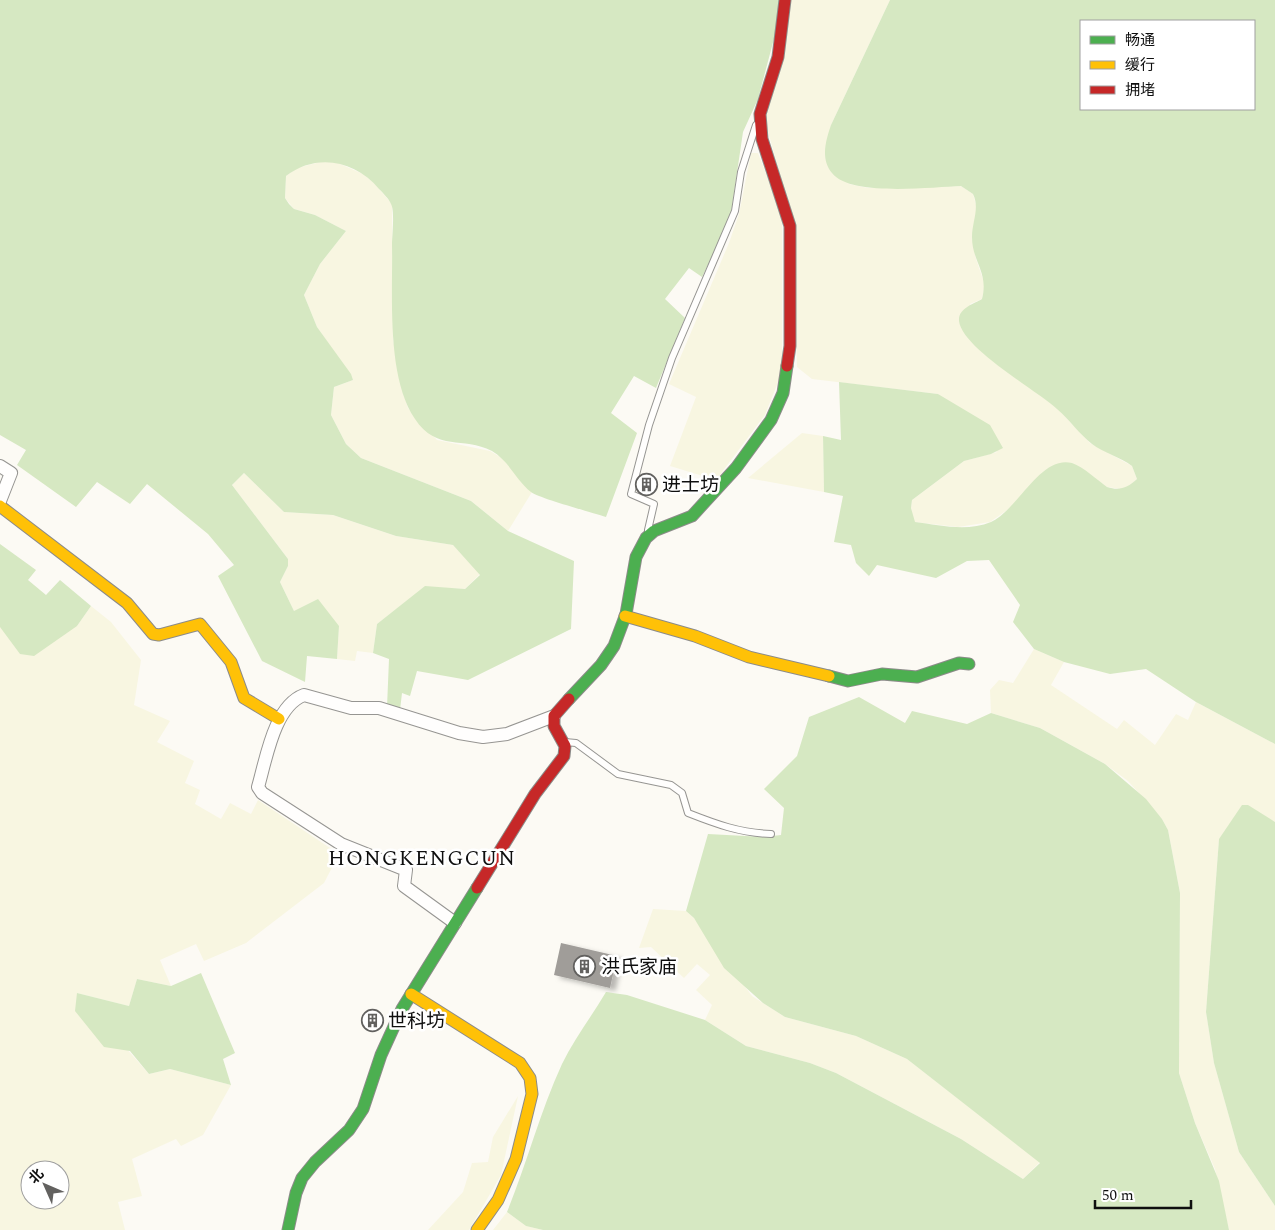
<svg xmlns="http://www.w3.org/2000/svg" width="1275" height="1230" font-family="Spectral,'Noto Sans SC',serif">
<style>
.farmland{fill:#f8f6e1;fill-rule:evenodd}
.forest{fill:#d6e8c2;fill-rule:evenodd}
.building{fill:#a09d99;filter:url(#shadow)}
.lines{fill:none;stroke-linecap:round;stroke-linejoin:round}
.lane-casing{stroke:#969592;stroke-width:8}
.street-casing{stroke:#969592;stroke-width:14}
.fast-casing{stroke:#8c8b89;stroke-width:13}
.slow-casing{stroke:#8c8b89;stroke-width:13}
.jam-casing{stroke:#8c8b89;stroke-width:13}
.lane{stroke:#fffefd;stroke-width:6}
.street{stroke:#fffefd;stroke-width:12}
.fast{stroke:#4caf50;stroke-width:11}
.slow{stroke:#ffc107;stroke-width:11}
.jam{stroke:#c62828;stroke-width:11}
.labels{text-anchor:middle;stroke-width:5;stroke-linejoin:round;paint-order:stroke}
.poi-label{font-size:19px;fill:#0f0f0f;stroke:#fff;text-anchor:start}
.quarter-label{font-size:21px;letter-spacing:1px;fill:#0f0f0f;stroke:#fff}
</style>
<defs>
<filter id="shadow"><feDropShadow dx="5.5" dy="3" stdDeviation="2.5" flood-color="#0004"/></filter>
</defs>
<rect width="100%" height="100%" fill="#fcfaf4"/>
<!-- farmland -->
<g class="farmland">
<path d="M789 0H890L831 125 849 184 868 188 961 186 973 194 977 208 972 237 976 259 985 285 982 299 970 304 1038 393 1059 410 1090 443 1132 466 1137 479 1127 488 1121 489 1107 487 1072 463 1031 484 1013 506 990 522 958 527 914 522 911 508 912 500 964 461 997 452 938 394 812 379 797 367 793 225 764 116Z"/>
<path d="M751 153H758L782 214V372L765 415 716 480 670 466 696 397 669 384 729 243 739 214Z"/>
<path d="M324 161 338 163 363 174 374 183 392 204 393 340 404 395 408 408 437 440 490 451 502 458 532 492 508 531 471 501 361 458 346 444 331 415 334 387 353 380 317 327 304 295 320 264 346 231 315 215 294 209 285 198 286 176 297 168Z"/>
<path d="M802 433 823 436 824 492 748 478Z"/>
<path d="M244 473 284 512 333 515 396 536 453 545 480 574 465 589 425 587 377 624 373 653 357 651 355 661 337 659 339 626 294 611 280 582 288 566V559L232 485Z"/>
<path d="M91 606 111 622 141 660 134 705 170 721 157 742 194 761 185 783 200 790 195 804 221 819 230 803 251 814 258 800 339 854 324 883 246 943 204 961 196 944 160 960 171 986 137 979 129 1006 77 993 149 1074 170 1069 231 1085 203 1135 181 1146 176 1139 132 1159 142 1196 118 1202 125 1230H0V627L77 626ZM30 1170H60V1200H30Z"/>
<path d="M1034 649 1064 662 1051 685 1117 729 1124 720 1155 745 1176 714 1188 720 1196 702 1275 744V822L1269 819 1219 839 1206 1012 1214 1063 1239 1152 1275 1206V1230H1229L1215 1169 1195 1123 1179 1073 1180 893 1168 830 1162 819 1128 781 1105 764 1040 728 991 713 990 690 999 680 1013 683Z"/>
<path d="M653 909 686 911 694 918 752 996 785 1017 856 1036 907 1059 1040 1162 1023 1179 961 1139 836 1073 810 1063 746 1046 705 1020 712 1005 696 990 710 975 697 964 684 978 651 947 639 948Z"/>
<path d="M518 1096 501 1175 469 1230H428L463 1192 472 1163 488 1162 493 1137Z"/>
<path d="M507 1212 526 1226 543 1230H493Z"/>
</g>
<!-- forest -->
<g class="forest">
<path d="M0 0H781L776 31 758 99 743 132 730 220 702 277 689 268 665 299 685 318 656 388 634 376 611 413 637 433 606 517C591 512 541 499 531 492 516 480 509 461 492 451 463 436 437 452 415 419 386 376 393 295 392 245 392 236 395 211 391 204 389 199 383 193 379 189 355 160 316 153 286 176L285 198 289 204 294 209 315 215 346 231 320 264 304 295 317 327 351 374 353 380 334 387 331 415 346 444 361 458 471 501 508 531 574 561 571 629 468 680 417 671 410 696 402 693 400 710 387 707 389 659 373 653 377 624 425 586 465 589 480 575 453 545 396 536 333 515 284 512 244 473 232 485 288 559V566L280 582 294 611 318 599 339 626 337 659 307 656 305 682 262 661 218 576 234 565 208 534 147 484 130 504 97 482 76 507 17 465 26 450 0 435Z"/>
<path d="M890 0H1275V744L1196 702 1146 669 1110 674 1064 662 1034 649 1013 622 1020 605 989 560 967 561 936 578 877 565 869 576 856 563 851 545 834 542 843 496 824 492 823 436 841 440 839 382 938 394 990 425 1003 448 991 454 964 461 912 500 911 508 915 522C939 525 967 532 991 522 1018 510 1040 455 1072 463 1084 467 1097 480 1107 487 1120 491 1127 488 1137 479L1132 466C1120 457 1104 453 1092 444 1079 434 1070 420 1057 409 1036 390 962 348 959 321 958 308 974 304 982 299 989 272 972 262 972 237 972 222 980 208 973 194L961 186C932 187 850 197 832 173 820 159 826 140 831 125ZM1081 21H1254V109H1081Z"/>
<path d="M0 544 36 570 28 580 46 595 60 580 91 606 77 626 34 656 20 654 0 627Z"/>
<path d="M859 697 905 723 912 711 967 724 991 713 1040 728 1105 764 1146 799 1162 819 1168 830 1180 893 1179 1073 1195 1123 1219 1181 1229 1230H543L526 1226 507 1212C527 1163 540 1112 562 1064 574 1039 592 1016 606 992L627 995 705 1020 746 1046 810 1063 836 1073 961 1139 1023 1179 1040 1163 907 1059 856 1036 785 1017 763 1003 724 968 694 918 686 911 708 834 764 837 781 835 784 808 764 789 797 756 809 717Z"/>
<path d="M1242 805H1248L1275 822V1206L1239 1152 1214 1063 1206 1012 1219 839Z"/>
<path d="M201 973 235 1053 223 1059 231 1085 170 1069 149 1074 130 1051 104 1047 75 1011 77 993 129 1006 137 979 171 986Z"/>
</g>
<!-- building -->
<path class="building" d="M561 943 617 956 610 988 554 975Z"/>
<g class="lines">
<defs>
<g id="lane">
<path d="M648 530 654 504 631 494 649 425 672 358 735 211 741 172 756 125"/>
<path d="M565 742 576 743 618 774 671 785 682 793 688 813C716 824 740 833 771 834"/>
</g>
<g id="street">
<path d="M0 466 11 473 0 501"/>
<path d="M455 923 404 886 406 870 341 844 262 793 258 787C266 760 274 706 304 695L351 708H379L459 733 483 737 507 734 554 716"/>
</g>
<g id="fast">
<path d="M829 676 848 681 882 674 917 677 959 663 969 664"/>
<path d="M569 699 601 665 614 646 626 614 636 557 646 538 654 531 692 516 736 468 771 420 783 393 787 366"/>
<path d="M288 1230 296 1193 302 1178 315 1162 349 1130 363 1109 381 1055 402 1009 477 888"/>
</g>
<g id="slow">
<path d="M0 506 127 603 153 634 159 635 200 624 231 662 244 698 279 719"/>
<path d="M625 616 695 636 749 657 829 676"/>
<path d="M411 994 520 1063 530 1078 532 1094 516 1159 498 1200 477 1230"/>
</g>
<g id="jam">
<path d="M785 0 778 57 760 114 762 139 790 226V346L787 366"/>
<path d="M477 888 535 794 564 756 565 746 554 726V716L569 699"/>
</g>
</defs>
<!-- lane casing -->
<use href="#lane" class="lane-casing"/>
<!-- street casing -->
<use href="#street" class="street-casing"/>
<!-- fast casing -->
<use href="#fast" class="fast-casing"/>
<!-- slow casing -->
<use href="#slow" class="slow-casing"/>
<!-- jam casing -->
<use href="#jam" class="jam-casing"/>
<!-- lane -->
<use href="#lane" class="lane"/>
<!-- street -->
<use href="#street" class="street"/>
<!-- fast -->
<use href="#fast" class="fast"/>
<!-- slow -->
<use href="#slow" class="slow"/>
<!-- jam -->
<use href="#jam" class="jam"/>
</g>
<!-- icons -->
<defs>
<symbol id="building-ring" viewBox="-11 -11 22 22"><circle r="9.5" fill="#fff" stroke="#62615f" stroke-width="1.5"/><path d="M-4-6H4V6H1V3H-1V6H-4ZM-2.5-4.3h1.7v1.8h-1.7ZM.8-4.3h1.7v1.8H.8ZM-2.5-1h1.7V.8h-1.7ZM.8-1h1.7V.8H.8Z" fill="#62615f"/></symbol>
</defs>
<g fill-rule="evenodd">
<use href="#building-ring" x="634" y="472" width="25" height="25"/>
<use href="#building-ring" x="572" y="954" width="25" height="25"/>
<use href="#building-ring" x="360" y="1008" width="25" height="25"/>
</g>
<g class="labels">
<!-- poi labels -->
<g class="poi-label">
<text x="662" y="491">进士坊</text>
<text x="601" y="973">洪氏家庙</text>
<text x="388" y="1027">世科坊</text>
</g>
<!-- quarter labels -->
<g class="quarter-label">
<text x="422" y="865">HONGKENGCUN</text>
</g>
</g>
<!-- legend -->
<rect x="1080" y="20" width="175" height="90" fill="#ffffff" stroke="#9f9f9f"/>
<rect x="1090" y="36" width="25" height="8" fill="#4caf50" stroke="#9f9f9f"/>
<text x="1125" y="45" font-size="15" fill="#0f0f0f">畅通</text>
<rect x="1090" y="61" width="25" height="8" fill="#ffc107" stroke="#9f9f9f"/>
<text x="1125" y="70" font-size="15" fill="#0f0f0f">缓行</text>
<rect x="1090" y="86" width="25" height="8" fill="#c62828" stroke="#9f9f9f"/>
<text x="1125" y="95" font-size="15" fill="#0f0f0f">拥堵</text>
<!-- north arrow -->
<g transform="translate(45 1185) rotate(315)"><circle r="24" fill="#ffffff" stroke="#9f9f9f"/>
<path d="M0-4L9 19L0 12L-9 19Z" fill="#62615f"/>
<text y="-8" font-size="14" font-weight="bold" text-anchor="middle" fill="#0f0f0f">北</text>
</g>
<!-- scale -->
<path d="M1095 1200v8h96v-8" fill="none" stroke="#0f0f0f" stroke-width="2.5"/>
<text x="1102" y="1200" font-size="15" fill="#0f0f0f" stroke="#ffffff" stroke-width="4" paint-order="stroke">50 m</text>
</svg>
